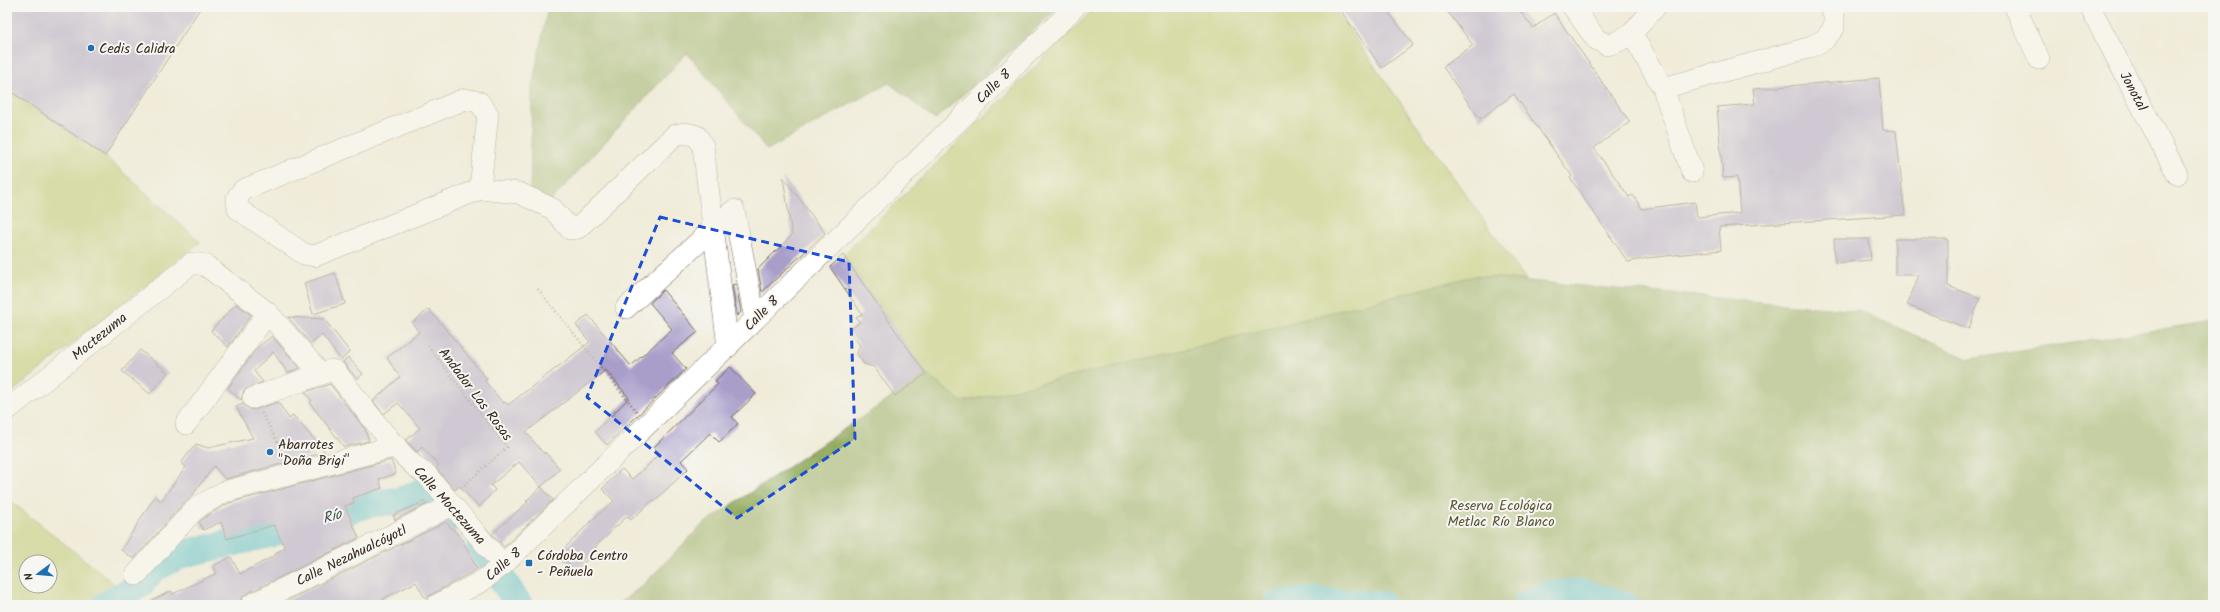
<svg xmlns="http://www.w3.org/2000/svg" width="2220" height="612" font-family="Kalam,sans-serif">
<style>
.green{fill:#b9c86b;stroke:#7a7944;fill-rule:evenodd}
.forest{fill:#92ac5f;stroke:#666b3e}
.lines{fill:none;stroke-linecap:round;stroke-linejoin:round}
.river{stroke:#53bece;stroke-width:28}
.building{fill:#a99eca}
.minor-casing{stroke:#7b6e60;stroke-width:22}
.path{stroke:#7b6e60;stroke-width:2.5;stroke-dasharray:1 3;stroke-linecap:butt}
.minor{stroke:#fff;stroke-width:21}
.marked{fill:none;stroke:#1d4ed8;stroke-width:3;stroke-dasharray:8 5;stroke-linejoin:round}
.poi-dot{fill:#1f6fb2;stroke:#f6f6f2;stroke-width:1.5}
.labels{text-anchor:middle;stroke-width:4;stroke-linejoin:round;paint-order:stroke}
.poi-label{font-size:14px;fill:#3b2a1e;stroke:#f6f6f2;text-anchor:start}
.street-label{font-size:14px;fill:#3b2a1e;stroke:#f6f6f2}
.park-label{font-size:14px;fill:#5a5231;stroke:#f6f6f2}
.water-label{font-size:15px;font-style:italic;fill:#425653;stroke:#f6f6f2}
</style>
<rect width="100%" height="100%" fill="#f6f6f2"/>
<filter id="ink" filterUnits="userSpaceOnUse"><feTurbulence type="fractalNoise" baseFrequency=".025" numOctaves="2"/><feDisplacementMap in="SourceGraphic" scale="8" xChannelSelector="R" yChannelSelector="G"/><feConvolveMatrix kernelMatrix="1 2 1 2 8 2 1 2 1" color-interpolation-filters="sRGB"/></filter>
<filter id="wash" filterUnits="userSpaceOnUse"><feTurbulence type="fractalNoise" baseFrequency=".012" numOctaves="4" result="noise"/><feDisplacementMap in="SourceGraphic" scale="16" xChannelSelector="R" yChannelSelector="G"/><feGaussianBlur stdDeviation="0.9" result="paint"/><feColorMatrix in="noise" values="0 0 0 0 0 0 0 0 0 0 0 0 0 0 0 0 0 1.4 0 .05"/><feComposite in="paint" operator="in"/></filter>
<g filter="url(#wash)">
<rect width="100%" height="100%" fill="#f1ecda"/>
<!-- green -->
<g class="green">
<path d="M1096 7H1333L1526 280 1474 276 1196 347 962 402 926 374 843 255Z"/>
<path d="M7 89 105 156 200 242 7 396Z"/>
<path d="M7 498 135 600 130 605H7ZM26 562H50V586H26Z"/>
</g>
<!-- forest -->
<g class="forest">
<path d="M548 7H1052L1055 11 935 120 889 83 767 150 687 53 549 203 530 191 532 86Z"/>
<path d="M1474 276 1860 311 1969 359 2213 321V605H617L643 585 702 525 926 374 962 402 1196 347Z"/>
</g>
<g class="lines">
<!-- river -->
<g class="river">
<path d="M481 547 519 605"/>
<path d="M106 605 141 584 153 569 183 554 265 535 373 503 400 501 426 490 452 517"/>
<path d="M1277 605 1307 601 1382 605"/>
<path d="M1526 605 1549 594 1582 593 1623 605"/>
</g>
</g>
<g id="blocks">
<!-- building -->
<g class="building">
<path d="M7 7H201L105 156 7 89Z"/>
<path d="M1338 7H1385L1413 45 1382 68Z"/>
<path d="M1444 7H1517L1533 28 1554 13 1630 122 1594 148 1629 197 1633 195 1642 209 1695 202 1697 217 1740 213 1737 177 1723 178 1717 107 1755 104 1753 89 1879 78 1883 130 1896 131 1905 215 1719 227 1721 250 1647 258 1628 262 1570 178 1572 176 1514 94 1480 119 1443 67 1473 45Z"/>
<path d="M783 177 825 233 762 292 758 269 792 235Z"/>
<path d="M1834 239H1869L1871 260 1835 263Z"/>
<path d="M1895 239H1948V286L1980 298 1969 329 1907 305 1919 275H1895Z"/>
<path d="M843 255 926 374 895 396 874 367 864 364 857 354 860 345 848 331 860 322 856 318 862 314 830 267Z"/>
<path d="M335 273 345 304 313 314 304 283Z"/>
<path d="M736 284 741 312 737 316 732 285Z"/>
<path d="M663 290 698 332 672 353 686 369 607 445 595 432 629 398 606 370 526 432 544 454 545 452 560 469 541 487 519 462 491 485 495 490 479 507 459 486 455 490 436 468 439 465 422 447 417 452 406 440 420 428 398 403 384 414 373 401 400 377 387 358 419 332 412 323 429 309 487 379 485 381 503 403 505 402 508 405 590 342 576 325 588 315 631 366 672 329 650 303Z"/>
<path d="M236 304 251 315 228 347 211 331Z"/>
<path d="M288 317 324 319 350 352 341 360 322 335 311 344Z"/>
<path d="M272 336 300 368 288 373 273 352 254 371 263 382 244 390 241 400 228 388 257 348Z"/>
<path d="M140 350 168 373 150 394 122 371Z"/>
<path d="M348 357 363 374 357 379 343 362Z"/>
<path d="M730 367 756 394 732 417 738 424 719 442 710 433 681 461 688 469 654 501 653 500 631 520 627 516 617 526 595 547 598 550 575 571 559 554 592 520 614 501 602 489 622 469 632 479 645 468 660 453 654 447 718 384 715 381Z"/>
<path d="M330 384 365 429 369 441 344 447 310 403 312 401 305 392Z"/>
<path d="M278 402 289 419 293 415 325 452 225 479 214 466 191 497 182 505 134 559 121 550 155 496 161 501 186 467 181 463 196 444 208 448 253 438 236 407 243 404 250 410 257 409Z"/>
<path d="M391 460 396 474 379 479 382 488 353 498 354 503 345 506 359 538 246 594 241 599 239 605H143L171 591 173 594 217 573 213 566 231 557 240 574 276 555 275 553 285 548 274 525 227 539 221 522 203 530 199 522 208 515 229 503Z"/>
<path d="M541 487 553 500 504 547 492 534 528 502 526 501Z"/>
<path d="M426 501 428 503 395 520 393 515Z"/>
<path d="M446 522 462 539 477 569 425 598 416 582 383 599 387 605H278Z"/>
</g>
</g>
</g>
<g filter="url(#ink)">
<use href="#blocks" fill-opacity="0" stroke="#7b6e60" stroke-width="1"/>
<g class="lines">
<defs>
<g id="minor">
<path d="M1573 7 1596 39 1607 45C1629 40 1641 23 1655 7"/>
<path d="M2015 7 2039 59"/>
<path d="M2090 7 2177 174"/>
<path d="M1632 34 1663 88 1692 172"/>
<path d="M1663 88 1808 48 1824 40 1834 28V15L1830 7"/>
<path d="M480 189 488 114 479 102 465 99 243 190 237 198 238 209 304 254 315 256 480 189 519 193 553 209 570 229 578 228 675 135 685 133 697 136 703 146 728 347"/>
<path d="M626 308 734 210 755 319"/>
<path d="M253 398 332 370 335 371C354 394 403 463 426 474L503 565"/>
<path d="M7 410 192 263 205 265 268 313 321 374"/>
<path d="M186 424 268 313"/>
<path d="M136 575 191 513 201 505 224 492 396 446"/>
<path d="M251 605 452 505"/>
<path d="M437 605 482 581 503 565C695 380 883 192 1075 7"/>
</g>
</defs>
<!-- minor casing -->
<use href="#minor" class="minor-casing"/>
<!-- path -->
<g class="path">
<path d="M538 289 637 412"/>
<path d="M428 346 507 447 461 488"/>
<path d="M262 413 286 458"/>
</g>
<!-- minor -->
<use href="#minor" class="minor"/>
</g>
</g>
<!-- marked area -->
<path d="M0 0H2220V612H0ZM660 217 849 262 855 439 737 518 587 397Z" fill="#f1ecda" fill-opacity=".55" fill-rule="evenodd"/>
<path class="marked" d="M660 217 849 262 855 439 737 518 587 397Z"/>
<!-- markers -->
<g class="poi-dot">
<circle cx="91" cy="48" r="4"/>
<circle cx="270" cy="452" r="4"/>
<rect x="525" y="559" width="8" height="8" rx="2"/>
</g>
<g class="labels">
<!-- poi labels -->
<g class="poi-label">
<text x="99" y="53">Cedis Calidra</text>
<text x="278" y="449">Abarrotes<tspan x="278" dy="16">"Doña Brigi"</tspan></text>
<text x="537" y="560">Córdoba Centro<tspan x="537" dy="16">- Peñuela</tspan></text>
</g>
<!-- street labels -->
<g class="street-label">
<text transform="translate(993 86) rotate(-44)" y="5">Calle 8</text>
<text transform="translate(2134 91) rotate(62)" y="5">Jonotal</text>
<text transform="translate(761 313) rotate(-45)" y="5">Calle 8</text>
<text transform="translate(99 336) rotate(-39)" y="5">Moctezuma</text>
<text transform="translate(476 394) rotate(53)" y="5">Andador Las Rosas</text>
<text transform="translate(450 505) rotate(48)" y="5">Calle Moctezuma</text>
<text transform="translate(351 555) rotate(-26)" y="5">Calle Nezahualcóyotl</text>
<text transform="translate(503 564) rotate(-41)" y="5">Calle 8</text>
</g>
<!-- park labels -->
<g class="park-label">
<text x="1501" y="510">Reserva Ecológica<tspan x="1501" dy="16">Metlac Río Blanco</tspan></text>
</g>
<!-- water labels -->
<g class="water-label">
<text transform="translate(332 516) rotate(-17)" y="5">Río</text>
</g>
</g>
<!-- margin -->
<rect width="2220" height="612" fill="none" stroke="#f6f6f2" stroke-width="24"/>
<!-- north arrow -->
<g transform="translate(38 574) rotate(254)"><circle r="19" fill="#f6f6f2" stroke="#aba49d"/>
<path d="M0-3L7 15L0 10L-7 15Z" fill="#1f6fb2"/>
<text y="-6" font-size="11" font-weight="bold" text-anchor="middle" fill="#3b2a1e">N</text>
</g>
</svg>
